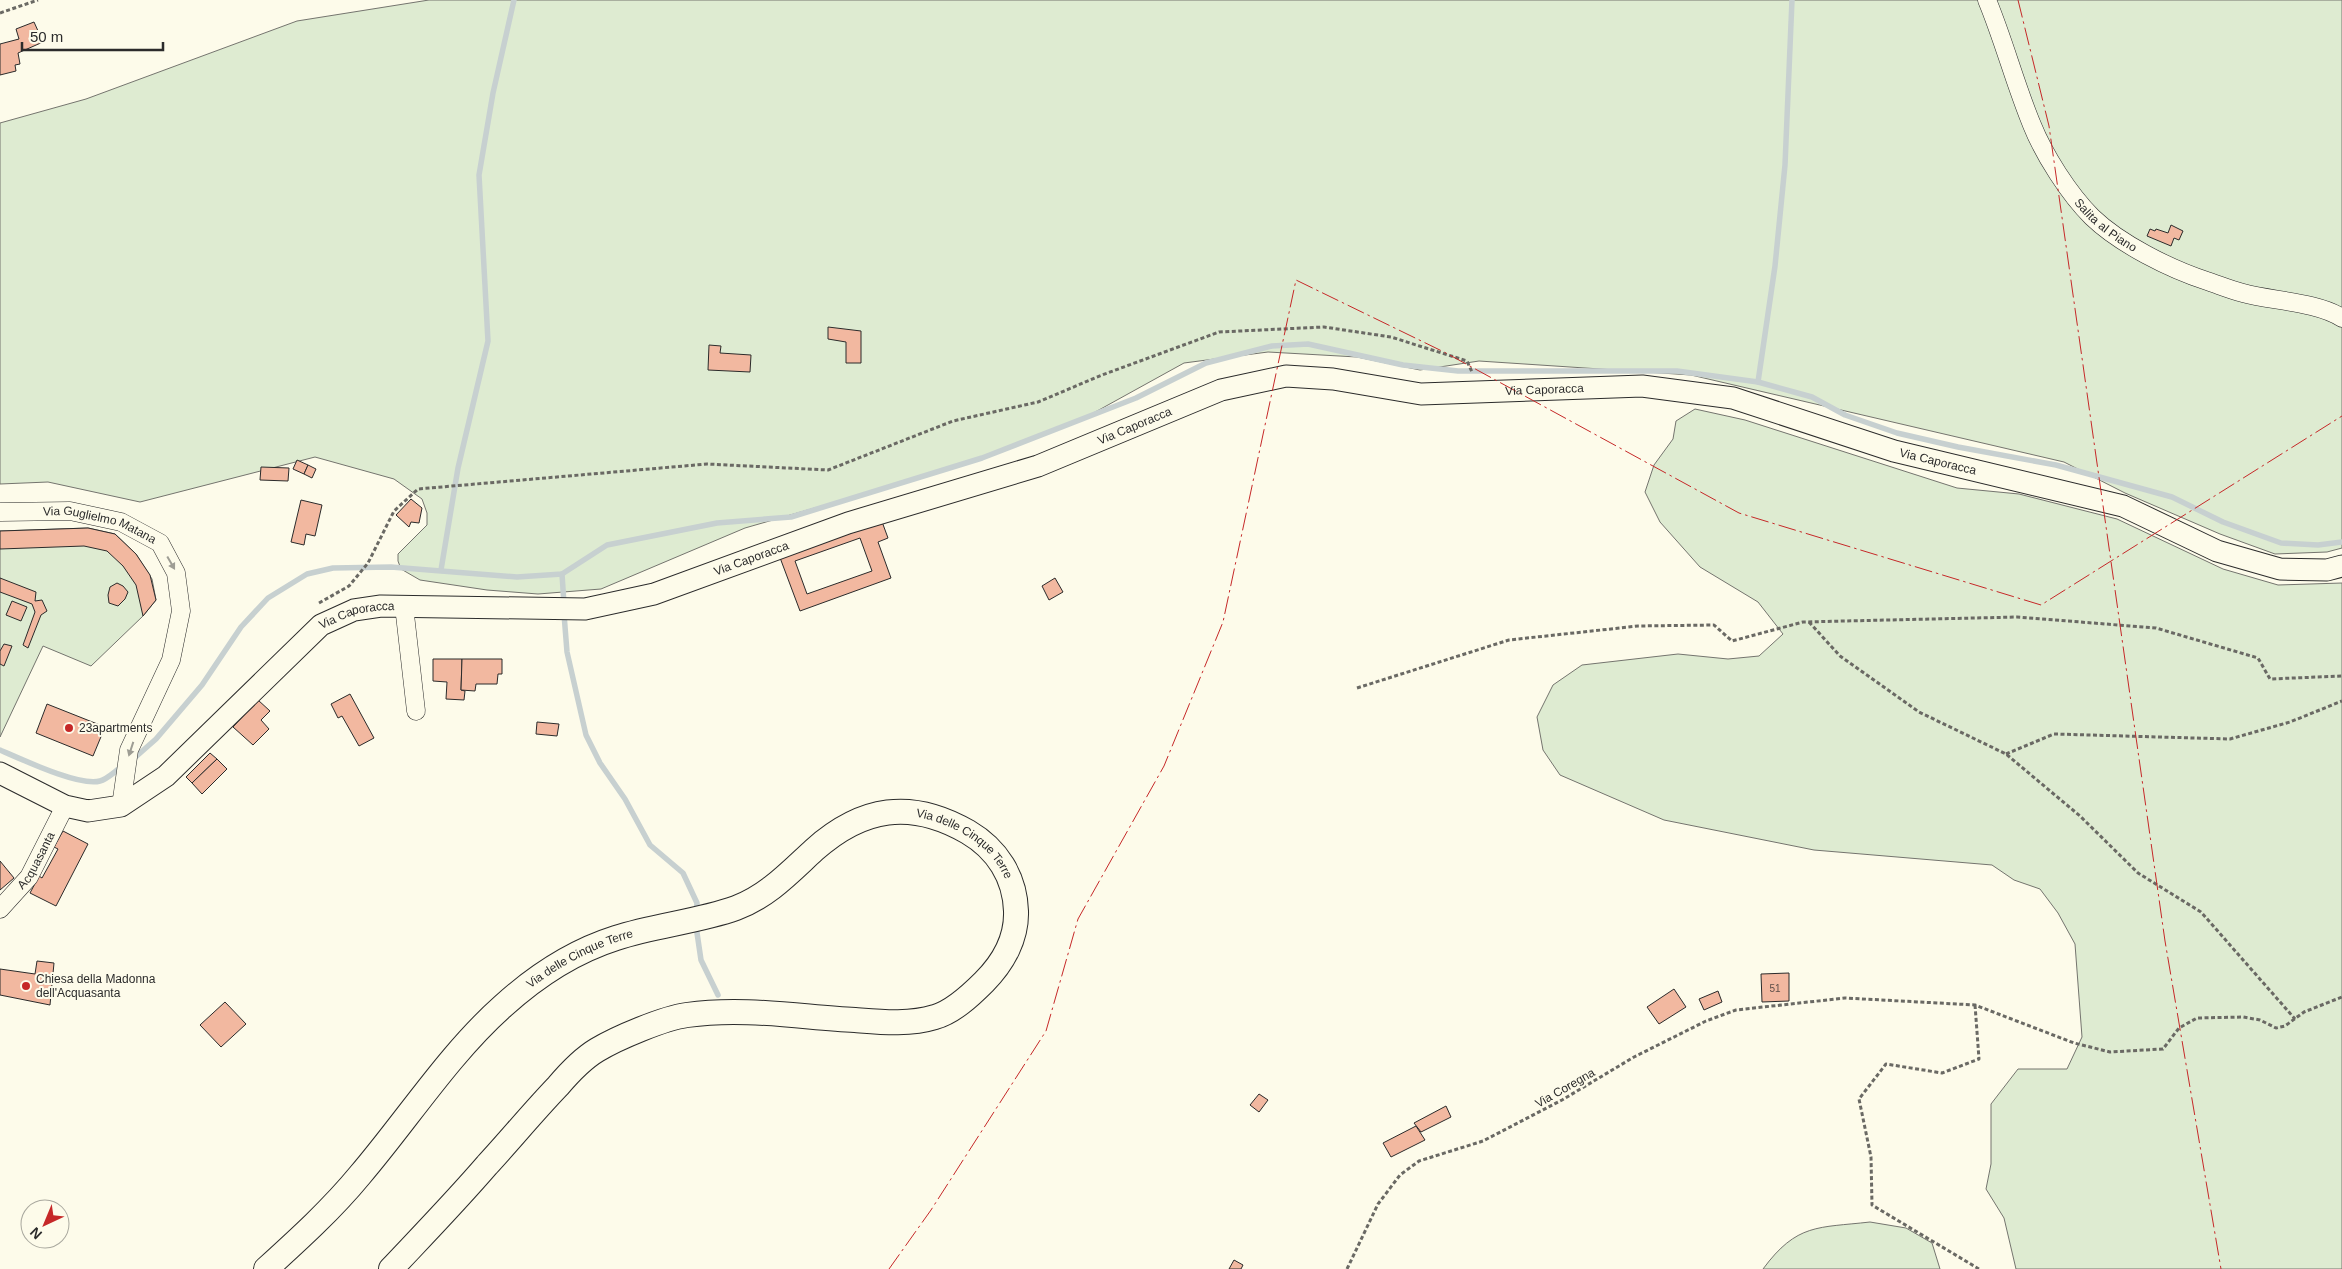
<svg xmlns="http://www.w3.org/2000/svg" width="2342" height="1269" font-family="Helvetica,sans-serif">
<style>
.green{fill:#deebd1;stroke:#74746e}
.lines{fill:none;stroke-linecap:round;stroke-linejoin:round}
.stream{stroke:#c7d0d0;stroke-width:5.5}
.building{fill:#f2b8a0;stroke:#2b2b2b;fill-rule:evenodd}
.minor-casing{stroke:#2b2b2b;stroke-width:19}
.tertiary-casing{stroke:#2b2b2b;stroke-width:23}
.secondary-casing{stroke:#2b2b2b;stroke-width:26}
.path{stroke:#6a6964;stroke-width:3;stroke-dasharray:4 2.5;stroke-linecap:butt}
.minor{stroke:#fdfbea;stroke-width:18}
.tertiary{stroke:#fdfbea;stroke-width:21}
.secondary{stroke:#fdfbea;stroke-width:24}
.power{stroke:#c62828;stroke-width:1;stroke-dasharray:18 4 2.5 4;stroke-linecap:butt}
.oneway{fill:#9e9d94}
.poi-dot{fill:#c62828;stroke:#fdfbea;stroke-width:2}
.labels{text-anchor:middle;stroke-width:4;stroke-linejoin:round;paint-order:stroke}
.number-label{font-size:10px;fill:#5d4e48}
.street-label{font-size:12px;fill:#2b2b2b;stroke:#fdfbea}
.poi-label{font-size:12px;fill:#2b2b2b;stroke:#fdfbea;text-anchor:start}
</style>
<rect width="100%" height="100%" fill="#fdfbea"/>
<!-- green -->
<g class="green">
<path d="M429 0H2342V548L2327 552 2275 554 2220 534 2125 493 2064 462 1691 375 1479 361 1420 370 1357 357 1268 352 1184 363 1088 416 961 466 745 528 601 589 538 594 487 590 420 580 401 569 398 561V554L427 525V513L422 499 394 479 315 457 140 502 48 482 0 484V123L86 99 297 21Z"/>
<path d="M1695 409 1745 420 1957 488 2019 494 2117 519 2223 569 2278 585 2342 583V1269H2016L2004 1218 1986 1189 1991 1164V1104L2018 1069H2067L2082 1037 2075 944 2058 913 2040 889 2014 880 1992 865 1814 850 1664 820 1560 775 1543 750 1537 717 1553 685 1582 665 1678 654 1728 659 1759 656 1783 634 1758 602 1700 567 1660 522 1645 492 1654 465 1673 439 1676 421Z"/>
<path d="M88 528 115 534 136 554 152 579 156 600 143 616 91 666 43 646 0 737V531Z"/>
<path d="M1870 1222 1906 1228 1932 1243 1940 1269H1763C1797 1223 1818 1228 1870 1222Z"/>
</g>
<g class="lines">
<!-- stream -->
<g class="stream">
<path d="M1758 382 1775 266 1785 165 1792 0"/>
<path d="M441 570 458 468 488 341 479 175 493 93 514 0"/>
<path d="M562 574 564 604"/>
<path d="M564 614 567 652 586 735 600 763 625 799 650 845 683 873 697 903 696 914"/>
<path d="M0 750C21 759 80 787 100 781 108 779 116 770 123 766"/>
<path d="M131 761 156 739 202 685 241 627 268 598 307 574 333 568 391 567 517 577 562 574 607 545 717 523 791 517 982 458 1136 398 1206 363 1272 346 1308 344 1403 365 1458 371H1677L1758 382 1812 397 1845 415 1897 433 1958 447 2056 465 2172 497 2223 522 2281 543 2318 545 2342 542"/>
<path d="M696 926 701 960 718 995"/>
</g>
</g>
<!-- building -->
<g class="building">
<path d="M34 22 43 42 18 53 20 64 15 65 16 71 0 75V44L19 39 16 29Z"/>
<path d="M2171 225 2183 231 2179 240 2174 238 2171 246 2147 236 2150 229 2155 231 2156 229 2168 233Z"/>
<path d="M828 327 861 331V363H846V342L828 339Z"/>
<path d="M709 345 721 346 720 353 751 355 750 372 708 370Z"/>
<path d="M297 460 308 465 304 474 293 469Z"/>
<path d="M308 465 316 469 312 478 304 474Z"/>
<path d="M261 467 289 468 288 481 260 480Z"/>
<path d="M411 499 422 508 419 523 411 522 409 527 396 515Z"/>
<path d="M301 500 322 505 315 536 306 534 304 545 291 542Z"/>
<path d="M881 519 888 538 878 542 891 578 800 611 779 555ZM860 538 872 571 807 594 795 561Z"/>
<path d="M88 528 115 534 136 554 150 575 156 600 143 616 136 585 123 566 107 551 84 546 0 549V531Z"/>
<path d="M0 578 36 592 35 601 42 600 47 611 41 615 28 648 23 645 35 612 32 604 0 592Z"/>
<path d="M1055 578 1063 592 1049 600 1042 586Z"/>
<path d="M117 583 123 586 128 592 125 599 118 606 109 603 108 595 110 587Z"/>
<path d="M12 601 27 607 21 621 6 615Z"/>
<path d="M4 644 12 646 4 666 0 664V651Z"/>
<path d="M433 659H462L461 690 465 691 464 700 446 699 447 682 433 681Z"/>
<path d="M462 659H502V674H498L497 684H476L475 691 461 690Z"/>
<path d="M350 694 374 738 359 746 342 716 338 718 331 704Z"/>
<path d="M258 700 270 711 261 720 269 729 253 745 233 727Z"/>
<path d="M47 704 105 727 93 756 36 733Z"/>
<path d="M537 722 559 724 557 736 536 734Z"/>
<path d="M210 753 217 759 192 783 186 777Z"/>
<path d="M217 759 227 769 202 794 192 783Z"/>
<path d="M63 831 88 844 56 906 30 893 39 876 42 878 58 849 54 847Z"/>
<path d="M0 861 14 878 0 890Z"/>
<path d="M37 961 54 963 50 1005 0 995V969L35 974Z"/>
<path d="M1789 973V1001L1762 1002 1761 974Z"/>
<path d="M1674 989 1686 1007 1659 1024 1647 1007Z"/>
<path d="M1718 991 1722 1002 1704 1010 1699 999Z"/>
<path d="M225 1002 246 1024 221 1047 200 1025Z"/>
<path d="M1259 1094 1268 1100 1259 1112 1250 1105Z"/>
<path d="M1446 1106 1451 1117 1421 1132 1414 1123Z"/>
<path d="M1416 1126 1425 1140 1391 1157 1383 1143Z"/>
<path d="M1234 1260 1243 1265 1241 1269H1229Z"/>
</g>
<g class="lines">
<defs>
<g id="minor">
<path id="s1" d="M1987 0C2004 41 2015 84 2032 125 2044 155 2069 194 2092 217 2120 244 2170 269 2207 281 2219 285 2231 290 2243 293 2272 301 2317 302 2342 318"/>
<path id="s2" d="M0 512 70 511 121 522 160 543 176 573 181 611 171 660 129 750 121 806"/>
<path d="M404 606 416 711"/>
<path id="s3" d="M0 909 29 877 65 806"/>
</g>
<g id="tertiary">
<path id="s4" d="M0 773 65 806 88 811 121 806 166 776 321 625 354 610 381 606 585 609 654 594 848 523 1038 466 1221 390 1286 376 1333 379 1421 394 1642 386 1733 398 1894 451 2123 506 2217 551 2280 569 2327 570 2342 566"/>
</g>
<g id="secondary">
<path id="s5" d="M266 1269C299 1239 332 1209 360 1175 407 1120 449 1054 503 1006 535 977 575 951 616 938 655 925 697 922 736 908 768 896 790 872 814 850 862 807 911 799 968 832 997 849 1015 877 1016 911 1017 938 1003 963 984 982 971 995 953 1012 935 1017 909 1025 881 1022 855 1020 800 1017 743 1007 687 1015 664 1018 617 1038 597 1050 582 1059 569 1073 558 1086 533 1112 511 1139 487 1165 456 1201 423 1235 391 1269"/>
</g>
</defs>
<!-- minor casing -->
<use href="#minor" class="minor-casing"/>
<!-- tertiary casing -->
<use href="#tertiary" class="tertiary-casing"/>
<!-- secondary casing -->
<use href="#secondary" class="secondary-casing"/>
<!-- path -->
<g class="path">
<path d="M0 13 38 0"/>
<path d="M319 603 349 586 368 563 394 511 418 489 707 464 828 470 953 421 1038 402 1102 375 1219 332 1324 327 1391 337 1467 361 1472 372"/>
<path d="M1809 622 1840 656 1919 712 2006 754 2080 816 2138 873 2201 912 2295 1019"/>
<path d="M1357 688 1509 640 1638 626 1714 625 1732 641 1803 622 2017 617 2156 628 2258 658 2270 679 2342 676"/>
<path d="M2006 754 2054 734 2230 739 2290 722 2342 701"/>
<path d="M1975 1005 1979 1059 1942 1073 1886 1064 1859 1099 1871 1157 1872 1205 1979 1269"/>
<path d="M1347 1269 1378 1204 1400 1175 1419 1161 1483 1141 1562 1100 1634 1057 1706 1021 1736 1010 1845 998 1975 1005 2074 1043 2110 1052 2163 1049 2179 1028 2197 1018 2243 1017 2260 1020 2276 1028 2285 1026 2304 1012 2342 997"/>
</g>
<!-- minor -->
<use href="#minor" class="minor"/>
<!-- tertiary -->
<use href="#tertiary" class="tertiary"/>
<!-- secondary -->
<use href="#secondary" class="secondary"/>
<!-- power -->
<g class="power">
<path d="M2018 0 2049 126 2165 941 2221 1269"/>
<path d="M889 1269 931 1210 1046 1031 1078 919 1164 766 1223 622 1296 280 1446 353 1739 513 2041 605 2342 416"/>
</g>
</g>
<!-- one-way arrows -->
<defs><path id="oneway-solid" d="M-6-.8H1V-3.2L6.5 0L1 3.2V.8H-6Z" transform="scale(1.25)"/></defs>
<g class="oneway">
<use href="#oneway-solid" transform="translate(171 563) rotate(60)"/>
<use href="#oneway-solid" transform="translate(131 749) rotate(108)"/>
</g>
<!-- markers -->
<g class="poi-dot">
<circle cx="69" cy="728" r="5"/>
<circle cx="26" cy="986" r="5"/>
</g>
<g class="labels">
<!-- number labels -->
<g class="number-label">
<text x="1775" y="992">51</text>
</g>
<!-- street labels -->
<g class="street-label">
<text dy="4" stroke="none"><textPath href="#s1" startOffset="259">Salita al Piano</textPath></text>
<text dy="4" stroke="none"><textPath href="#s4" startOffset="1668">Via Caporacca</textPath></text>
<text dy="4" stroke="none"><textPath href="#s4" startOffset="1248">Via Caporacca</textPath></text>
<text dy="4" stroke="none"><textPath href="#s4" startOffset="2072">Via Caporacca</textPath></text>
<text dy="4" stroke="none"><textPath href="#s2" startOffset="102">Via Guglielmo Matana</textPath></text>
<text dy="4" stroke="none"><textPath href="#s4" startOffset="842">Via Caporacca</textPath></text>
<text dy="4" stroke="none"><textPath href="#s4" startOffset="438">Via Caporacca</textPath></text>
<text dy="4" stroke="none"><textPath href="#s5" startOffset="881">Via delle Cinque Terre</textPath></text>
<text dy="4" stroke="none"><textPath href="#s3" startOffset="61">Acquasanta</textPath></text>
<text dy="4" stroke="none"><textPath href="#s5" startOffset="446">Via delle Cinque Terre</textPath></text>
<text transform="translate(1565 1088) rotate(-30)" y="4">Via Coregna</text>
</g>
<!-- poi labels -->
<g class="poi-label">
<text x="79" y="732">23apartments</text>
<text x="36" y="983">Chiesa della Madonna<tspan x="36" dy="14">dell'Acquasanta</tspan></text>
</g>
</g>
<!-- north arrow -->
<g transform="translate(45 1224) rotate(224)"><circle r="24" fill="#fdfbea" stroke="#a9a89e"/>
<path d="M0-4L9 19L0 12L-9 19Z" fill="#c62828"/>
<text y="-8" font-size="14" font-weight="bold" text-anchor="middle" fill="#2b2b2b">N</text>
</g>
<!-- scale -->
<path d="M22 42v8h141v-8" fill="none" stroke="#2b2b2b" stroke-width="2.5"/>
<text x="30" y="42" font-size="15" fill="#2b2b2b" stroke="#fdfbea" stroke-width="4" paint-order="stroke">50 m</text>
</svg>
